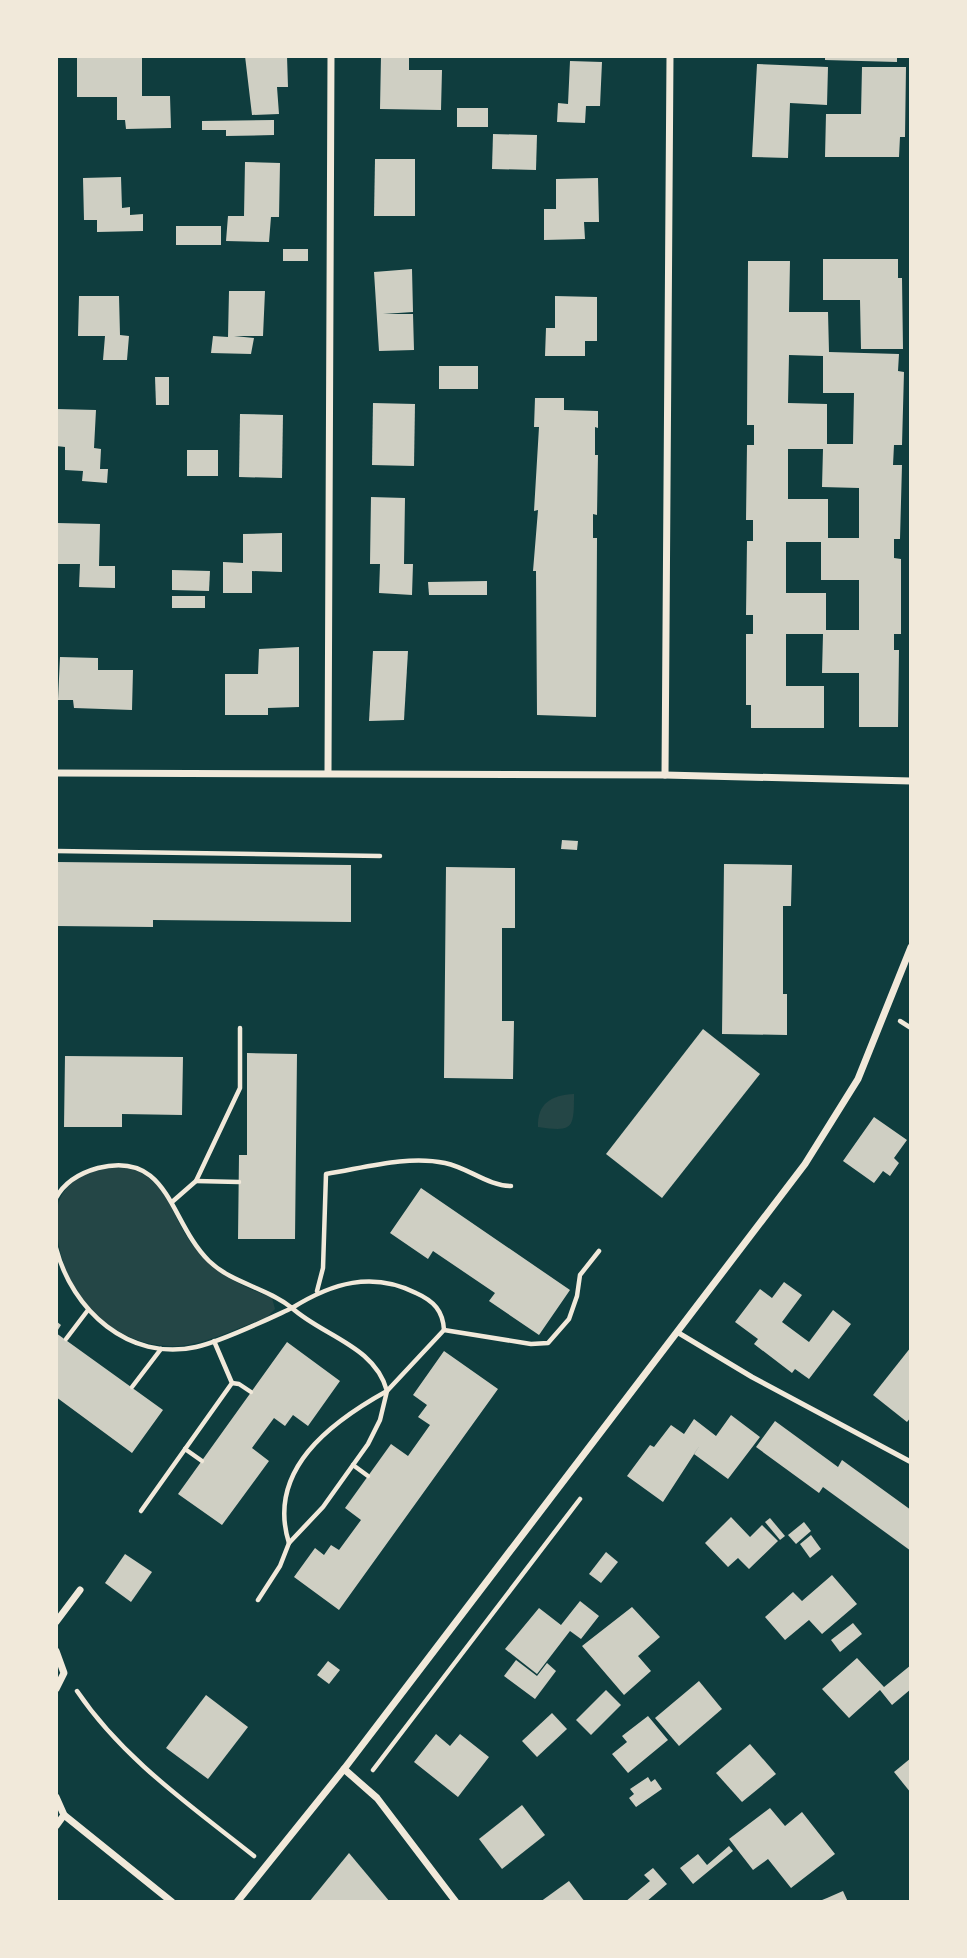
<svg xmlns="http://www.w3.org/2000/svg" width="967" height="1958" font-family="Cabin,sans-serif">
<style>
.green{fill:#244646}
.building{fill:#cfcfc3;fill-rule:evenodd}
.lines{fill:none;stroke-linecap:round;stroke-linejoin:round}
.path{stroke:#f1e9da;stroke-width:4.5}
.service{stroke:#f1e9da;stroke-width:5}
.minor{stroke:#f1e9da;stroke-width:7}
</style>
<rect width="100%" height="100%" fill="#0f3d3e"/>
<!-- green -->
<g class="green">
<path d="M574 1094C574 1129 573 1132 538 1127 537 1104 551 1095 574 1094Z"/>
<path d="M125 1166C173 1182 168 1215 196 1249 216 1275 242 1286 272 1298L275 1309 266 1318C235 1328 203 1347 169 1346 105 1344 57 1285 57 1224 56 1206 59 1193 74 1181 89 1170 107 1168 125 1166Z"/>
</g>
<!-- building -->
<g class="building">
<path d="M77 56H142V96H170L171 128 126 129 125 120H117V97H77Z"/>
<path d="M245 56H287L288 87H277L279 114 252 115Z"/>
<path d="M381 56H409V70H442L441 110 380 109Z"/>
<path d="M825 56H897V62L825 60Z"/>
<path d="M570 61 602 62 600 106H586L585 123 557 122 558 103 568 104Z"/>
<path d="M757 64 828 67 827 105 790 103 788 158 752 157Z"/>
<path d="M862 67H906L905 137H900L899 157H825L826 114H861Z"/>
<rect x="457" y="108" width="31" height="19"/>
<path d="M274 120V135L226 136V130H202V121Z"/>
<path d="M493 134 537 135 536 170 492 169Z"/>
<path d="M375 159H415V216H374Z"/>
<path d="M245 162 280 163 279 217H271L269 242 226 241 228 216H244Z"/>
<path d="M121 177 122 208 130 207V215L143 214V231L97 232V220H84L83 178Z"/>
<path d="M598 178 599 222H584L585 239 544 240V209H556V179Z"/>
<rect x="176" y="226" width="45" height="19"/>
<rect x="283" y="249" width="25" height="12"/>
<path d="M823 259H898V278H902L903 349H861L860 300H823Z"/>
<path d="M748 261H790L789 312H828L829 352 899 354 898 371 904 372 902 445H894L893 465H902L900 539H894V558L901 559V634H894V650H899L898 727H859V673H822L823 634H786V686H824V728H751V705H746V634H753V615H746L747 541H753V520H746L747 445H754V425H747ZM789 355 823 356V393H854L853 444H827V404L788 403ZM788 449H823L822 487 859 488V538H828V499H788ZM786 542H821V580H859V630H826V593H786Z"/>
<path d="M412 269 413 312 383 314H413L414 350 379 351 374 272Z"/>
<path d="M229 291H265L263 336H234L254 338 251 354 211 353 213 336 228 337Z"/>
<path d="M79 296H119L120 335 129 336 127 360H103L105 336H78Z"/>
<path d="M555 296 597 297V341H585V356H545L546 328H555Z"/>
<rect x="439" y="366" width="39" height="23"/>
<path d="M155 377H169V405H156Z"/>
<path d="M535 398H564V410L598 411V428L595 427V455H598L597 515 593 514V538H597L596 717 537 715 536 571H533L538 510 534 511 539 427H534Z"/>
<path d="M373 403 415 404 414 466 372 465Z"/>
<path d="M56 409 96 410 94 448 101 449 100 469H108L107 483 82 481 83 471 65 470V447L56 446Z"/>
<path d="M240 414 283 415 282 478 239 477Z"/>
<rect x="187" y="450" width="31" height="26"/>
<path d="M371 497 405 498 404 564H413L412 595 379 593 380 564H370Z"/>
<path d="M57 523 100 524 99 566H115V588L79 587 80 564H56Z"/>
<path d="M282 533V572L252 571V593H223V562L243 563V534Z"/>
<path d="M172 570 210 571 209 591 172 590Z"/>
<path d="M487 581V595H429L428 582Z"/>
<rect x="172" y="596" width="33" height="12"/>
<path d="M299 647V707L268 708V715H225V674H258L259 649Z"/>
<path d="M373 651H408L404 720 369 721Z"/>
<path d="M60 657 98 658V670H133L132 710 74 708 73 700H58Z"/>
<path d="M562 840 578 841 577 850 561 849Z"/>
<path d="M56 862 351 865V922L153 920V927L56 926Z"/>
<path d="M724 864 792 865 791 906H783V994H787V1035L722 1034Z"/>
<path d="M446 867 515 868V928H502V1021H514L513 1079 444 1078Z"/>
<path d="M703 1029 760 1074 662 1198 606 1154Z"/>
<path d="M247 1053 297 1054 295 1239H238L239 1155H247Z"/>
<path d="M65 1056 183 1057 182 1115 122 1114V1127H64Z"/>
<path d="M874 1117 907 1140 894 1158 899 1163 890 1176 883 1171 874 1183 843 1161Z"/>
<path d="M421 1188 570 1290 539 1335 489 1301 495 1293 433 1251 428 1259 390 1233Z"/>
<path d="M784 1282 802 1295 782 1322 809 1342 833 1310 851 1324 809 1379 795 1369 792 1373 754 1344 758 1339 735 1322 760 1289 772 1298Z"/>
<path d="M56 1321 61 1325 56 1333 163 1410 132 1453 56 1397Z"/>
<path d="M287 1342 340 1381 308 1426 293 1415 285 1426 274 1418 252 1448 269 1461 222 1525 178 1494Z"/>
<path d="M911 1347V1417L907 1422 873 1395Z"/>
<path d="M444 1351 498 1389 339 1610 294 1577 315 1548 324 1555 331 1545 339 1550 361 1520 345 1508 391 1444 408 1456 430 1425 418 1417 427 1405 413 1395Z"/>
<path d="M731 1415 760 1437 728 1479 694 1454 700 1445 663 1502 627 1476 650 1445 654 1447 671 1425 684 1434 694 1419 716 1436Z"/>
<path d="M775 1421 838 1467 842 1460 911 1510V1551L823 1487 819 1493 756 1447Z"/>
<path d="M731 1517 750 1537 762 1525 778 1541 749 1569 738 1558 728 1567 705 1543Z"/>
<path d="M770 1518 785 1536 780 1540 765 1522Z"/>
<path d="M804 1522 811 1531 796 1544 788 1535Z"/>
<path d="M811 1535 821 1549 810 1558 800 1544Z"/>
<path d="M606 1552 618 1562 601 1583 589 1574Z"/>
<path d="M125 1554 152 1572 131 1602 105 1583Z"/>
<path d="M832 1575 857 1604 822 1634 809 1620 785 1640 765 1617 793 1592 802 1601Z"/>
<path d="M580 1601 599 1616 581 1639 570 1631 537 1674 505 1649 539 1608 561 1625Z"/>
<path d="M632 1607 660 1637 638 1656 651 1671 624 1695 582 1646Z"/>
<path d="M853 1623 862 1634 840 1652 831 1640Z"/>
<path d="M857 1658 884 1687 911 1665V1689L892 1705 880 1690 849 1718 822 1689Z"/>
<path d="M516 1660 537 1676 547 1663 556 1671 535 1699 504 1676Z"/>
<path d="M328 1661 340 1670 329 1684 317 1675Z"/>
<path d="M699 1681 722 1709 679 1746 655 1718Z"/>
<path d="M606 1690 621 1705 591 1735 576 1720Z"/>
<path d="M206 1695 248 1727 208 1779 166 1748Z"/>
<path d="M552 1713 567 1729 537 1757 522 1741Z"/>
<path d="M648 1716 668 1740 628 1773 612 1754 627 1742 622 1736Z"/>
<path d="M436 1734 450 1746 460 1734 489 1757 458 1797 414 1762Z"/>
<path d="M750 1744 776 1774 742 1802 716 1773Z"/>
<path d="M911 1758V1793L894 1772Z"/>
<path d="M648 1777 651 1782 655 1779 662 1789 636 1807 629 1798 634 1794 630 1789Z"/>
<path d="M522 1805 545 1835 502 1869 479 1839Z"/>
<path d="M770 1808 785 1826 802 1812 835 1854 791 1888 768 1859 753 1870 729 1839Z"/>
<path d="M729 1846 733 1851 693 1884 680 1868 698 1854 707 1865Z"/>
<path d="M349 1853 390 1902H309Z"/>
<path d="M653 1868 667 1884 646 1902H625L650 1881 644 1875Z"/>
<path d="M569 1881 585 1902H540Z"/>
<path d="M843 1891 848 1902H817L827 1898Z"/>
</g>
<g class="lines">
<!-- path -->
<g class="path">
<path d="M56 851 380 856"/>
<path d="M900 1021 911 1028"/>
<path d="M196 1181 239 1182"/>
<path d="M56 1198C65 1181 80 1173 98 1168 170 1150 169 1222 209 1261 233 1284 266 1287 292 1308 332 1283 372 1271 416 1293 434 1301 443 1311 444 1330"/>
<path d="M172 1202 196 1181 240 1088V1028"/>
<path d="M56 1248C72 1310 129 1362 196 1347 223 1341 266 1320 292 1308 323 1336 375 1346 387 1391 331 1422 266 1470 289 1543"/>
<path d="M317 1291 323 1268 326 1174C364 1168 407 1155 445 1163 469 1168 488 1186 511 1186"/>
<path d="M66 1339 88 1310"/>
<path d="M232 1383 239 1384 251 1392"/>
<path d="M132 1387 161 1349"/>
<path d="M185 1449 202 1461"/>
<path d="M353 1465 368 1476"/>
<path d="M141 1511 232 1383 214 1341"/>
<path d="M258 1600 280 1566 289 1543 323 1507 368 1444 380 1420 387 1391 444 1330 531 1344 548 1343 569 1319 577 1296 580 1275 599 1251"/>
<path d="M77 1691C123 1759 190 1805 254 1856"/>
<path d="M373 1770 580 1499"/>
</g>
<!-- service -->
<path class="service" d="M677 1332 752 1377 911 1462"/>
<!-- minor -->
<g class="minor">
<path d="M328 772 331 56"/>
<path d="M56 773 665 775 911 781"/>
<path d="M665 775 670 56"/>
<path d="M56 1622 80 1590"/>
<path d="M56 1651 64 1673 56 1689"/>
<path d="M344 1769 377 1798 456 1902"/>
<path d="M56 1797 64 1815 172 1902"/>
<path d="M56 1826 64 1815"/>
<path d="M237 1902 344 1769 805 1164 858 1079 911 947"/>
</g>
</g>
<!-- border -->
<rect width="967" height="1958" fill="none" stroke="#f1e9da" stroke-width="116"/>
</svg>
